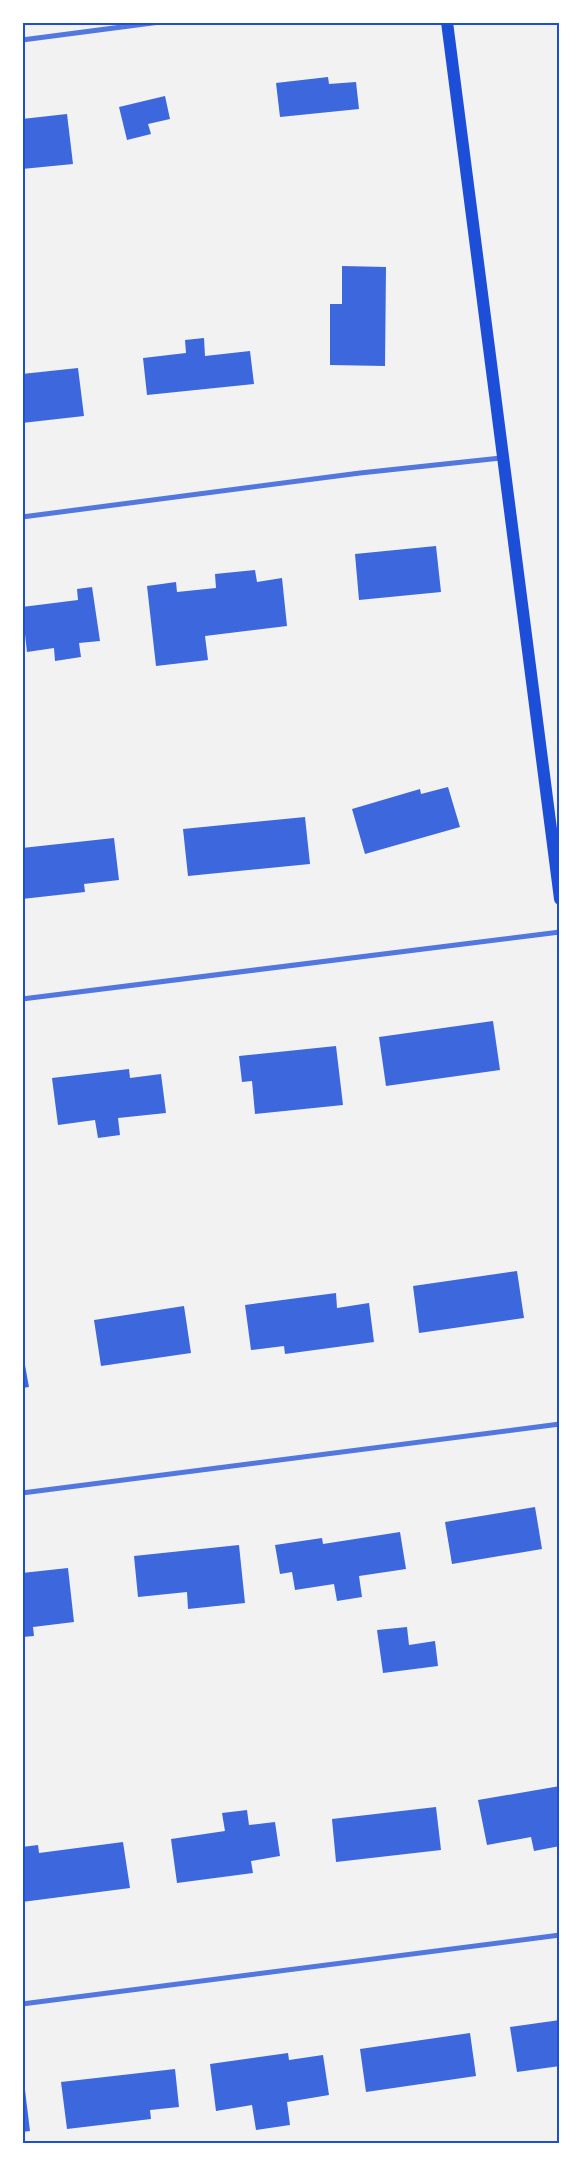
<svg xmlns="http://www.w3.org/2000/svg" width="582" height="2166" font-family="Inter,sans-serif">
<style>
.building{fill:#3d67dc}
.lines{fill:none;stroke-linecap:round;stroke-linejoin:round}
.minor{stroke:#5277de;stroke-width:5}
.primary{stroke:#1d4ed8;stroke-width:12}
.neatline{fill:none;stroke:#1d4ed8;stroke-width:2}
</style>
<rect width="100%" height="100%" fill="#f2f2f2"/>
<!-- building -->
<g class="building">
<path d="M328 77 329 84 356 82 359 109 280 117 276 83Z"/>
<path d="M165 96 170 119 148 124 151 134 127 140 119 107Z"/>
<path d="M67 114 73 164 22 169V119Z"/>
<path d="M342 266 386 267 385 366 330 365V304H342Z"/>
<path d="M204 338 205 356 250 351 254 384 147 395 143 358 186 353 185 340Z"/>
<path d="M78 368 84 416 22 423V374Z"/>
<path d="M436 546 441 592 359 600 355 554Z"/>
<path d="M255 570 257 582 282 578 287 626 205 636 208 660 156 666 147 586 176 582 177 592 216 588 215 574Z"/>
<path d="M92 587 100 641 79 643 81 657 55 661 54 648 27 652 22 607 78 600 77 589Z"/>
<path d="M448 787 460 827 365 854 352 809 420 789 421 794Z"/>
<path d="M305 817 310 864 188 876 183 829Z"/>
<path d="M114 838 119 880 84 884 85 892 22 899V848Z"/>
<path d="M493 1021 500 1070 386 1086 379 1037Z"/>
<path d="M336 1046 343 1105 255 1114 252 1081 242 1082 239 1056Z"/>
<path d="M129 1069 130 1078 161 1074 166 1113 118 1118 120 1135 98 1138 95 1120 58 1125 52 1078Z"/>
<path d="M517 1271 524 1318 419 1333 413 1286Z"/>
<path d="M336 1293 337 1308 369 1303 374 1342 285 1354 284 1346 251 1350 245 1305Z"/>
<path d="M184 1306 191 1353 101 1366 94 1320Z"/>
<path d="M22 1349 29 1387 22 1388Z"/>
<path d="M535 1507 542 1549 452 1564 445 1522Z"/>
<path d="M400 1532 406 1569 359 1576 362 1597 337 1601 334 1584 295 1590 292 1572 280 1574 275 1545 322 1538 323 1544Z"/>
<path d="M239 1545 245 1603 188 1609 187 1592 138 1597 134 1556Z"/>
<path d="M68 1568 74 1622 33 1627 34 1636 22 1637V1573Z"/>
<path d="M407 1627 409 1645 435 1641 438 1666 383 1673 377 1630Z"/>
<path d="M560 1786V1846L534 1851 531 1837 487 1845 478 1800Z"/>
<path d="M436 1807 441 1850 336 1862 332 1819Z"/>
<path d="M247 1810 249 1825 275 1822 280 1856 251 1861 253 1873 177 1883 171 1839 225 1831 222 1813Z"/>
<path d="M123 1842 130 1888 22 1902V1847L38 1845 39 1853Z"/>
<path d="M560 2020V2066L517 2072 510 2027Z"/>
<path d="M470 2033 476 2076 366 2092 360 2049Z"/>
<path d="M288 2053 289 2060 323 2055 329 2095 287 2102 290 2125 256 2130 252 2105 216 2111 210 2064Z"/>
<path d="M175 2069 179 2107 150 2110 151 2119 67 2129 61 2082Z"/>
<path d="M22 2090H25L30 2131 22 2132Z"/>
</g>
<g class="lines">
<!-- minor -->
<g class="minor">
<path d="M22 40 160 22"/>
<path d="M22 517 360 473 501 458"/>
<path d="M22 999 560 932"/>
<path d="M22 1493 560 1424"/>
<path d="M22 2004 560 1935"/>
</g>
<!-- primary -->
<path class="primary" d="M447 22 560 899"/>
</g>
<!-- border -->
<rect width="582" height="2166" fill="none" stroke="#ffffff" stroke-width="48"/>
<rect x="24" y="24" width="534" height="2118" class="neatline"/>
</svg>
